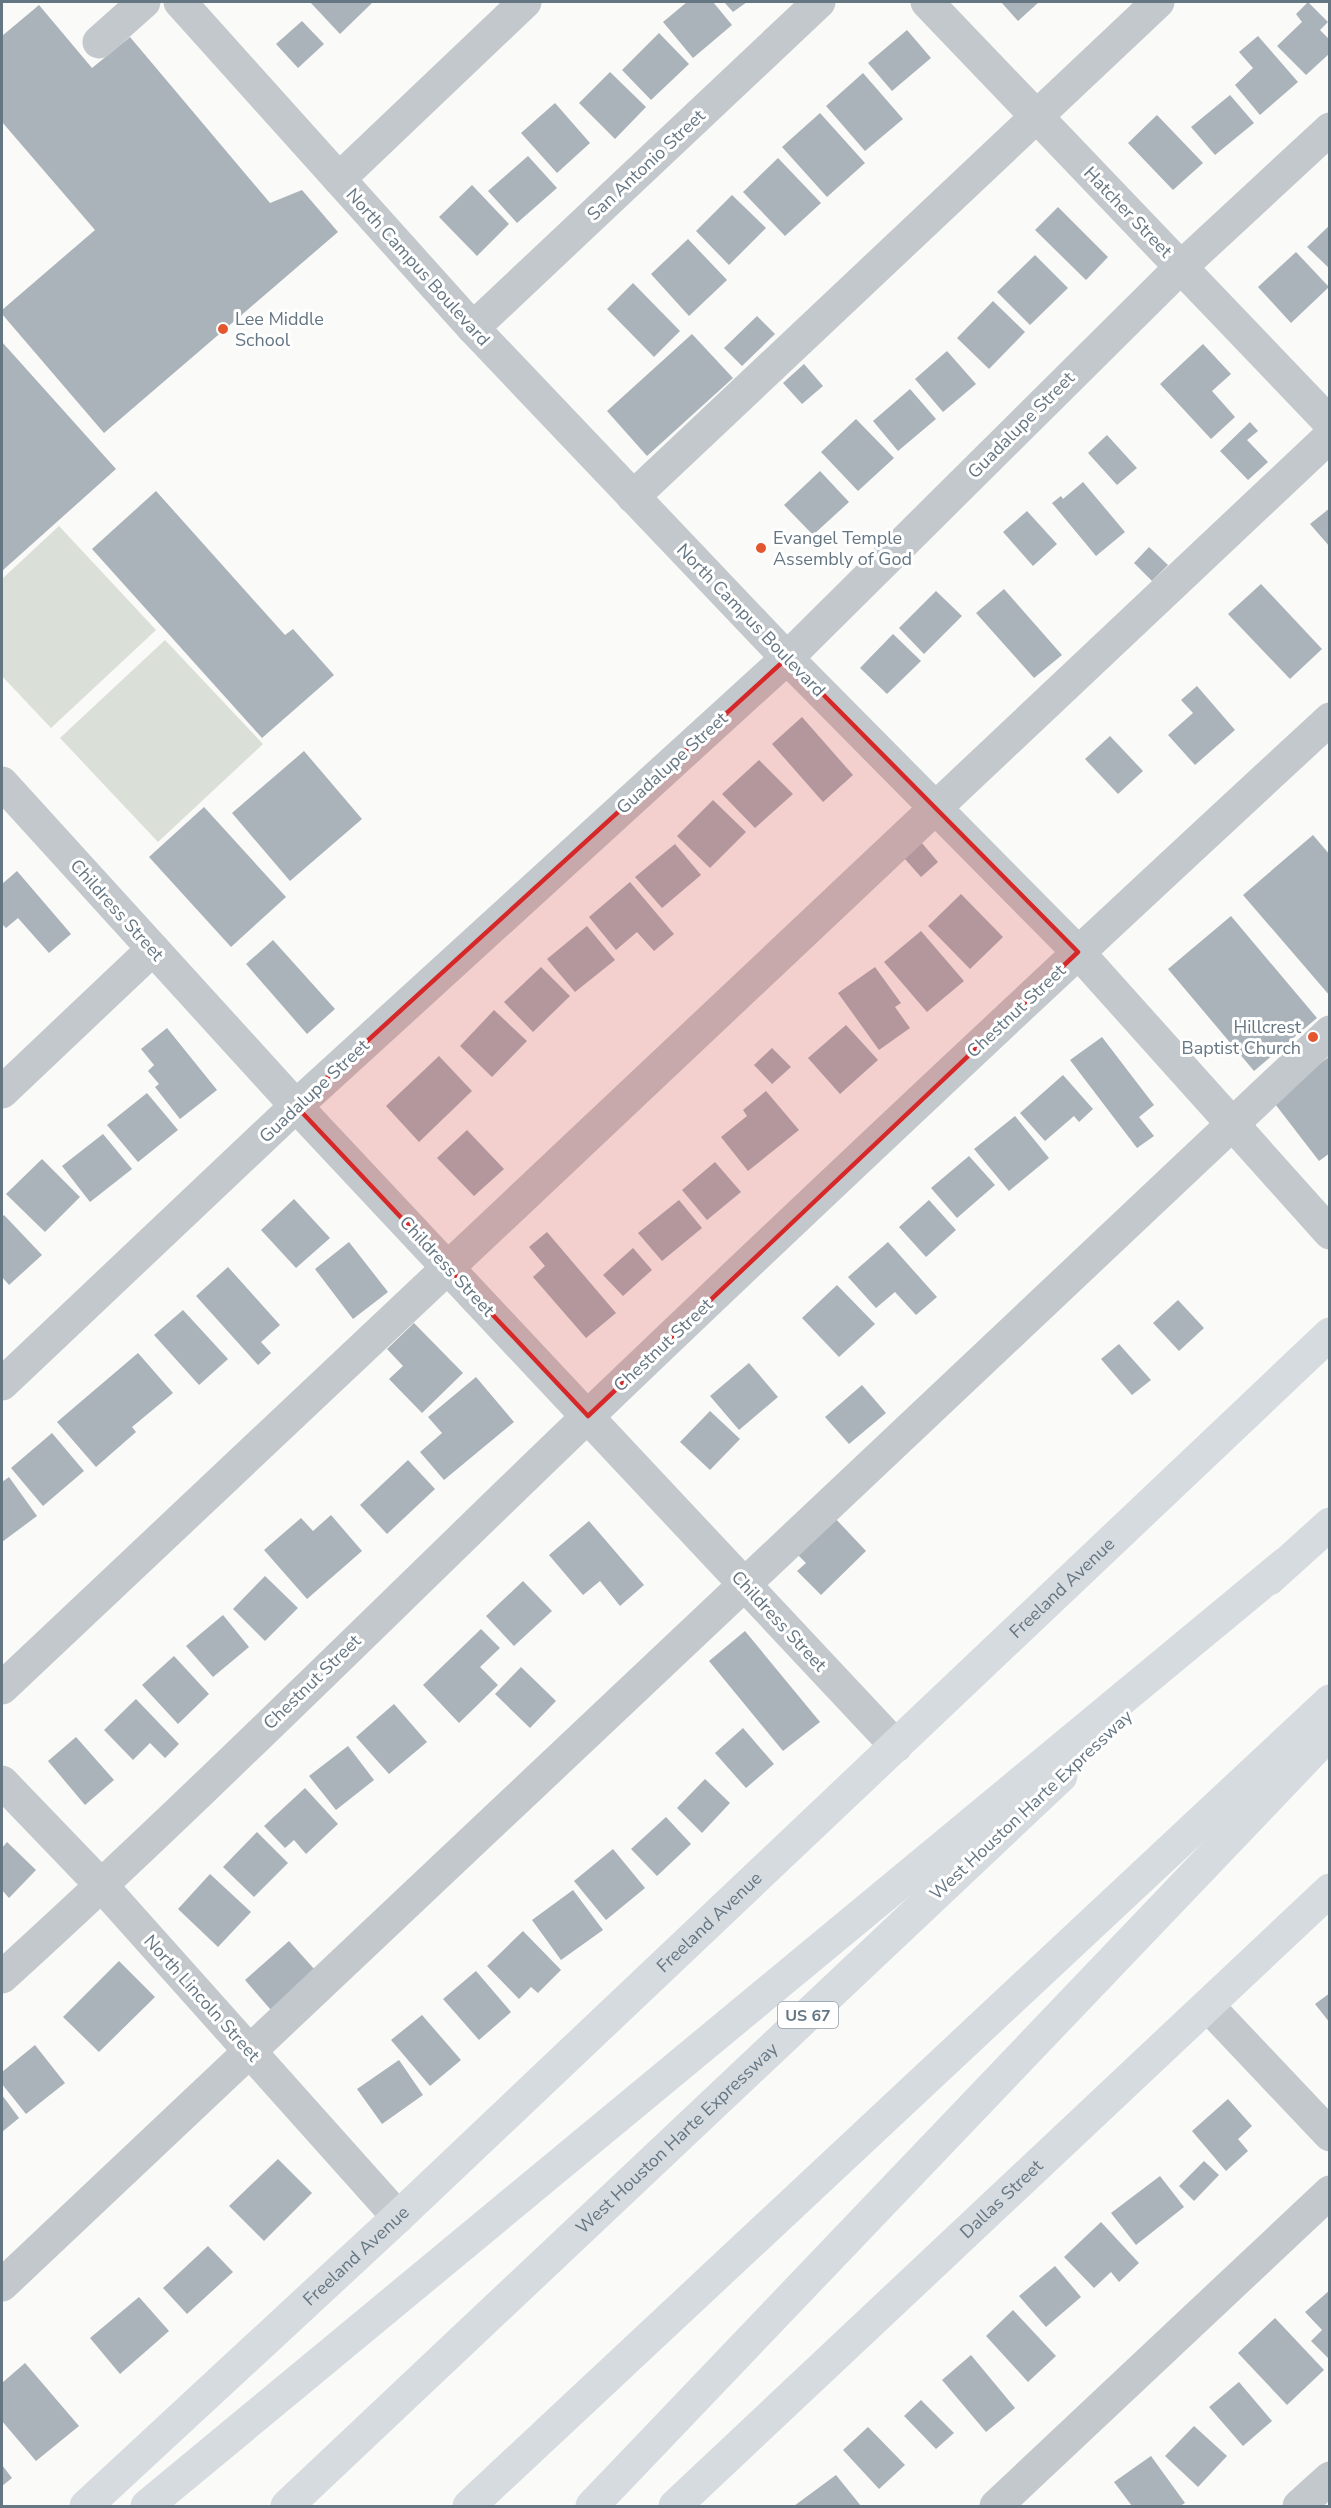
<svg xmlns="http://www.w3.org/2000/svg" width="1331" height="2508" font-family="'Nunito Sans',sans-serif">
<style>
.green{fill:#dadfd7}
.building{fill:#aab3b9}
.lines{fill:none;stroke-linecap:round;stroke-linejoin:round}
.minor{stroke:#c3c8cc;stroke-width:33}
.major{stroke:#d6dbdf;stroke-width:33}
.highway{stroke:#d6dbdf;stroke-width:33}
.marked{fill:#d62828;fill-opacity:0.2;stroke:#d62828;stroke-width:4.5;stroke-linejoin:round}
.poi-dot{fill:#e4572e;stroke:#fff;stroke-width:2}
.labels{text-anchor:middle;stroke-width:6;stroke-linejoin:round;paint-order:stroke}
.shield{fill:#fff;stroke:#939fa8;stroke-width:1.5}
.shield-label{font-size:16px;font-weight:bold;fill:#657683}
.street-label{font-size:18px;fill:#657683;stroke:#fff}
.poi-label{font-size:18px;fill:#657683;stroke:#fff;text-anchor:start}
</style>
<rect width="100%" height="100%" fill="#fafaf8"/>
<!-- green -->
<g class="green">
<path d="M59 526 156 630 51 728 2 676V579Z"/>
<path d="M165 640 263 744 158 842 60 738Z"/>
</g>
<!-- building -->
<g class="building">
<path d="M310 2H373L340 34Z"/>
<path d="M687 2H713L732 25 693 58 663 22Z"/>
<path d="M724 2H747L733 12Z"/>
<path d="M1001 2H1039L1018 21Z"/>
<path d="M1308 2 1328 22 1320 30 1330 40V53L1306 75 1277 46 1302 22 1296 14Z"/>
<path d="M39 5 92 68 130 37 270 203 302 190 338 232 104 433 2 314V310L95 230 2 122V36Z"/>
<path d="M302 21 324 44 298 68 276 44Z"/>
<path d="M907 30 931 58 892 91 868 63Z"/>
<path d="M659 33 689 64 651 100 622 70Z"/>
<path d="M1258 36 1298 82 1260 115 1235 85 1253 68 1239 52Z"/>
<path d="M610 72 646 107 615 139 579 103Z"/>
<path d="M863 73 903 119 865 151 826 106Z"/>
<path d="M1230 95 1254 123 1215 155 1191 127Z"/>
<path d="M555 103 590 143 557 173 521 133Z"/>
<path d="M820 113 865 163 827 197 782 147Z"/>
<path d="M1157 115 1203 163 1173 190 1128 143Z"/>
<path d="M528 156 557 188 517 223 488 191Z"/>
<path d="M778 158 821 203 785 236 743 192Z"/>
<path d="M472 185 509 224 477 256 439 217Z"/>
<path d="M732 195 766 228 729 265 696 231Z"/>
<path d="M1058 207 1108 257 1086 280 1035 230Z"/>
<path d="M1330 225V269L1307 247Z"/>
<path d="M688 239 727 280 689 316 651 274Z"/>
<path d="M1296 252 1329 287 1291 323 1258 287Z"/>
<path d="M1035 255 1068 288 1030 325 997 292Z"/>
<path d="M633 283 680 331 654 357 607 309Z"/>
<path d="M993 301 1025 332 989 369 957 338Z"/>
<path d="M757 316 775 334 742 366 724 348Z"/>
<path d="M692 334 733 378 647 456 607 411Z"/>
<path d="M2 342 116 469 2 571Z"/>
<path d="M1203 344 1231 374 1212 391 1235 417 1211 439 1160 384Z"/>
<path d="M947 351 976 384 943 412 915 379Z"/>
<path d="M804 364 823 386 802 404 783 383Z"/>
<path d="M910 389 936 419 898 451 873 421Z"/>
<path d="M856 419 894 458 858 491 821 452Z"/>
<path d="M1250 422 1258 431 1247 440 1268 462 1248 480 1220 451Z"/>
<path d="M1107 435 1137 468 1117 485 1088 453Z"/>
<path d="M820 471 849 502 813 535 784 505Z"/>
<path d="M1083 482 1125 532 1096 556 1052 503 1061 496 1063 499Z"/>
<path d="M156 491 285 635 293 629 334 675 262 738 92 549Z"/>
<path d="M1330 508V547L1310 524Z"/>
<path d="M1027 511 1057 544 1033 566 1003 532Z"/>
<path d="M1149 547 1168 565 1152 581 1134 563Z"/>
<path d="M1261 584 1322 649 1290 679 1228 614Z"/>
<path d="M1004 589 1062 655 1034 678 976 613Z"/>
<path d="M936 591 962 616 924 654 899 628Z"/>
<path d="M893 634 921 661 887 694 860 668Z"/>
<path d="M1197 686 1235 730 1195 765 1168 735 1193 713 1181 700Z"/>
<path d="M802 717 853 775 823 802 772 744Z"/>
<path d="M1110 736 1143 771 1118 794 1085 759Z"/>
<path d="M304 751 362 819 290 881 232 813Z"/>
<path d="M759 760 793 794 755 828 722 794Z"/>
<path d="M713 800 746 832 710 868 677 836Z"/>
<path d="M204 807 286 897 231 947 149 857Z"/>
<path d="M1313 835 1330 855V996L1243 895Z"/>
<path d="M921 842 938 862 921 877 904 858Z"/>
<path d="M675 844 701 875 662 908 635 877Z"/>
<path d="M17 871 71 934 49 953 18 918 6 928 2 924V884Z"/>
<path d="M630 882 674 934 654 951 637 932 616 950 589 917Z"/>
<path d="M961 894 1003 937 970 969 928 926Z"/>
<path d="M1231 916 1317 1018 1254 1071 1168 969Z"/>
<path d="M587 926 615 960 575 992 547 959Z"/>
<path d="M921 931 964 981 927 1012 884 962Z"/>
<path d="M273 940 335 1009 307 1034 246 964Z"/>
<path d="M541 967 570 996 533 1032 504 1002Z"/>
<path d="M875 967 901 1003 895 1007 910 1028 879 1050 838 993Z"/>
<path d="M494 1010 527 1041 492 1077 460 1046Z"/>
<path d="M846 1025 878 1060 840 1094 808 1058Z"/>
<path d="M167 1028 217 1090 180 1119 155 1087 159 1084 148 1071 154 1065 141 1049Z"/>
<path d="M1102 1037 1154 1105 1139 1117 1154 1136 1137 1148 1070 1060Z"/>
<path d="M772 1048 791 1067 772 1084 754 1065Z"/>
<path d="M439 1056 472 1091 419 1142 386 1106Z"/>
<path d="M1330 1056V1153L1319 1161 1272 1100Z"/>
<path d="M1063 1075 1093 1109 1079 1122 1074 1116 1045 1141 1020 1113Z"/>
<path d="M766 1091 799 1130 748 1171 721 1137 747 1116 743 1110Z"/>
<path d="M147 1093 178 1130 138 1162 107 1125Z"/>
<path d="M1015 1116 1049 1158 1009 1191 974 1149Z"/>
<path d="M467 1130 504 1169 474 1196 437 1158Z"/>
<path d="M103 1134 132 1169 90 1202 62 1166Z"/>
<path d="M969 1156 995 1185 957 1218 931 1188Z"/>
<path d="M42 1159 80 1197 45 1232 6 1194Z"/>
<path d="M715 1162 741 1192 707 1220 682 1190Z"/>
<path d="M294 1199 330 1238 296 1268 261 1230Z"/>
<path d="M679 1200 702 1228 662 1261 638 1233Z"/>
<path d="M929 1200 956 1230 926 1257 899 1227Z"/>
<path d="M4 1215 42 1255 9 1285 2 1277V1217Z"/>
<path d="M547 1232 616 1313 586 1338 533 1277 545 1266 529 1247Z"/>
<path d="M349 1242 388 1292 353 1319 315 1269Z"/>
<path d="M888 1242 937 1297 916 1315 895 1292 876 1308 848 1277Z"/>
<path d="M633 1248 652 1270 623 1296 603 1275Z"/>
<path d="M228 1267 280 1325 261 1342 271 1353 258 1365 196 1296Z"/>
<path d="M837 1285 875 1324 839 1357 802 1318Z"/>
<path d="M1178 1300 1204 1328 1179 1351 1153 1323Z"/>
<path d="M183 1310 228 1359 199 1385 154 1335Z"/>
<path d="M414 1323 463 1373 422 1413 389 1379 403 1366 387 1349Z"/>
<path d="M1119 1344 1151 1380 1132 1395 1101 1359Z"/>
<path d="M138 1353 173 1393 132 1427 136 1432 96 1467 57 1422Z"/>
<path d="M749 1363 778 1397 739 1430 710 1396Z"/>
<path d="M476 1377 514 1422 444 1480 420 1452 442 1433 428 1417Z"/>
<path d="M862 1385 886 1413 849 1444 825 1417Z"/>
<path d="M710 1411 740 1439 710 1470 680 1442Z"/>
<path d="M52 1433 84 1471 43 1506 11 1468Z"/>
<path d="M408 1460 435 1489 387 1534 360 1505Z"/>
<path d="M9 1477 37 1516 2 1542V1482Z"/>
<path d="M331 1515 362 1551 307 1599 264 1550 301 1518 313 1531Z"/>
<path d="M832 1515 866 1551 821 1595 797 1571 806 1563 794 1551Z"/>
<path d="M589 1521 644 1585 620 1606 600 1581 583 1595 549 1555Z"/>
<path d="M265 1576 298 1608 265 1641 233 1609Z"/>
<path d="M523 1581 552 1611 514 1646 486 1616Z"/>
<path d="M223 1615 249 1647 213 1677 186 1646Z"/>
<path d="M481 1629 500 1648 480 1667 498 1685 459 1723 423 1685Z"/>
<path d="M745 1631 820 1722 783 1751 709 1661Z"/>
<path d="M174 1656 209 1694 178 1724 142 1685Z"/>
<path d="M521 1667 556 1701 530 1728 495 1694Z"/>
<path d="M136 1699 179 1744 165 1758 150 1743 133 1760 104 1730Z"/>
<path d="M394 1704 427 1742 389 1774 356 1737Z"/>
<path d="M743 1728 774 1764 746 1788 715 1753Z"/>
<path d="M76 1737 114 1780 85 1805 48 1761Z"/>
<path d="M348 1746 374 1780 336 1810 309 1776Z"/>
<path d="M705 1779 730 1803 702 1833 677 1808Z"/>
<path d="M305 1788 338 1824 306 1854 294 1840 285 1848 264 1826Z"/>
<path d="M666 1817 691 1844 657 1876 631 1849Z"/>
<path d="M257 1832 288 1863 254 1897 223 1867Z"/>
<path d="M7 1842 36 1870 9 1898 2 1890V1848Z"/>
<path d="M613 1849 645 1888 606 1920 574 1881Z"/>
<path d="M210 1874 251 1912 218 1947 178 1909Z"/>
<path d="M573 1890 603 1930 561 1960 532 1920Z"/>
<path d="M523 1931 561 1970 538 1993 531 1987 519 1999 487 1966Z"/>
<path d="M289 1941 316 1971 271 2010 245 1980Z"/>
<path d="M119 1961 155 1997 99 2052 63 2017Z"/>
<path d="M476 1971 511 2012 479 2040 443 1999Z"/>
<path d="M1330 1993V2023L1315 2004Z"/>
<path d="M422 2015 461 2060 430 2086 391 2040Z"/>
<path d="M35 2045 65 2083 26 2114 2 2084V2072Z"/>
<path d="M399 2060 423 2095 382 2124 357 2089Z"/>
<path d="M2 2095 19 2118 2 2132Z"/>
<path d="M1228 2099 1252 2126 1238 2139 1248 2151 1226 2171 1192 2131Z"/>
<path d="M278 2159 312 2193 264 2241 229 2206Z"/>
<path d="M1204 2161 1219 2175 1194 2201 1179 2186Z"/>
<path d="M1160 2176 1184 2207 1136 2245 1111 2213Z"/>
<path d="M1101 2222 1139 2263 1119 2282 1111 2272 1094 2288 1064 2257Z"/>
<path d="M208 2246 233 2272 187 2314 163 2288Z"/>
<path d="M1055 2266 1081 2297 1046 2327 1019 2296Z"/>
<path d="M1330 2290V2360L1311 2341 1322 2330 1305 2312Z"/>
<path d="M139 2297 169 2331 120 2374 90 2338Z"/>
<path d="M1013 2310 1056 2356 1028 2382 986 2336Z"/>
<path d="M1275 2318 1324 2370 1287 2405 1238 2353Z"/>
<path d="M971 2355 1015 2408 986 2432 942 2380Z"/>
<path d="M25 2363 79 2426 36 2461 2 2421V2383Z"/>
<path d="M1239 2382 1272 2421 1243 2446 1209 2407Z"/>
<path d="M921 2400 954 2433 936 2449 904 2416Z"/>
<path d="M1194 2426 1227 2456 1198 2487 1165 2456Z"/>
<path d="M868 2427 905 2465 879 2489 843 2450Z"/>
<path d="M1151 2456 1185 2503 1180 2506H1132L1114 2482Z"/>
<path d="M2 2465 12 2478 2 2486Z"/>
<path d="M836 2475 861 2506H794Z"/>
</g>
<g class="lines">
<!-- minor -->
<g class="minor">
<path d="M180 2 473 328 787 658 1078 952 1330 1233"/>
<path d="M927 2 1330 423"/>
<path d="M99 42 144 2"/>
<path d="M339 179 525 2"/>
<path d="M473 328 819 2"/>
<path d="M633 497 1158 2"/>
<path d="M2 783 296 1106 896 1746"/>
<path d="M2 1092 153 949"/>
<path d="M2 1384 296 1106 787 658 1181 267 1330 129"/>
<path d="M2 1688 1330 436"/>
<path d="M2 1782 102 1886 398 2217"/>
<path d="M2 1977C201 1796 391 1605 586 1418 831 1183 1080 950 1330 719"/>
<path d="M1208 2006 1330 2135"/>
<path d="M2 2285 1330 1032"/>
<path d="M996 2506 1330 2192"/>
<path d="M1299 2506 1330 2478"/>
</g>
<!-- major -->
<g class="major">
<path id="s1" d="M86 2506 398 2217 1330 1334"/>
<path id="s2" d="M675 2506 1330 1890"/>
</g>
<!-- highway -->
<g class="highway">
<path d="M1269 1579 1330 1524"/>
<path d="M147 2506 1285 1564"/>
<path id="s3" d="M287 2506 1061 1776"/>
<path d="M469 2506 1330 1701"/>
<path d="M592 2506 1330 1733"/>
</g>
</g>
<!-- marked area -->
<path class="marked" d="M787 658 1078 952 588 1416 296 1106Z"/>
<!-- markers -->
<g class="poi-dot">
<circle cx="223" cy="329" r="6"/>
<circle cx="761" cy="548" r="6"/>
<circle cx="1313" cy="1037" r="6"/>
</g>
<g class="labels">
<!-- shield labels -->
<rect class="shield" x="778" y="2002" width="60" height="26" rx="4.5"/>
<g class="shield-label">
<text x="808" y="2021">US 67</text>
</g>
<!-- street labels -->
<g class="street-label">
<text transform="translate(646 165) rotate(-43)" y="6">San Antonio Street</text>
<text transform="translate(1128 212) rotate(46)" y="6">Hatcher Street</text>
<text transform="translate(418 267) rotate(48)" y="6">North Campus Boulevard</text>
<text transform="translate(1021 425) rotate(-45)" y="6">Guadalupe Street</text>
<text transform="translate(751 620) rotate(46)" y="6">North Campus Boulevard</text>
<text transform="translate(672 763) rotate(-42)" y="6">Guadalupe Street</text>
<text transform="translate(117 910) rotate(48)" y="6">Childress Street</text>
<text transform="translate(1016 1011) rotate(-43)" y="6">Chestnut Street</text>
<text transform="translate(314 1091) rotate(-43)" y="6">Guadalupe Street</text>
<text transform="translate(447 1266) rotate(47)" y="6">Childress Street</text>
<text transform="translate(663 1345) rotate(-43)" y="6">Chestnut Street</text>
<text dy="6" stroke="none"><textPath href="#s1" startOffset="1340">Freeland Avenue</textPath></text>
<text transform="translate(779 1621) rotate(47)" y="6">Childress Street</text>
<text transform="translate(312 1682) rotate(-44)" y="6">Chestnut Street</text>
<text transform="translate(1031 1805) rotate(-43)" y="6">West Houston Harte Expressway</text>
<text dy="6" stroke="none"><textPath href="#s1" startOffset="854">Freeland Avenue</textPath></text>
<text transform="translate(202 1998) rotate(48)" y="6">North Lincoln Street</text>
<text dy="6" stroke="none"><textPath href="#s3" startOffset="536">West Houston Harte Expressway</textPath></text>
<text dy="6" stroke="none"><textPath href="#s2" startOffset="448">Dallas Street</textPath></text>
<text dy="6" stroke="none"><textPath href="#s1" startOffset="368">Freeland Avenue</textPath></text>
</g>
<!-- poi labels -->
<g class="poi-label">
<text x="235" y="325">Lee Middle<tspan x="235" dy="21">School</tspan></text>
<text x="773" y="544">Evangel Temple<tspan x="773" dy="21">Assembly of God</tspan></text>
<text x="1301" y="1033" text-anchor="end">Hillcrest<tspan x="1301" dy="21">Baptist Church</tspan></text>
</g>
</g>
<!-- border -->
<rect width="1331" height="2508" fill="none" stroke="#657683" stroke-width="6"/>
</svg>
